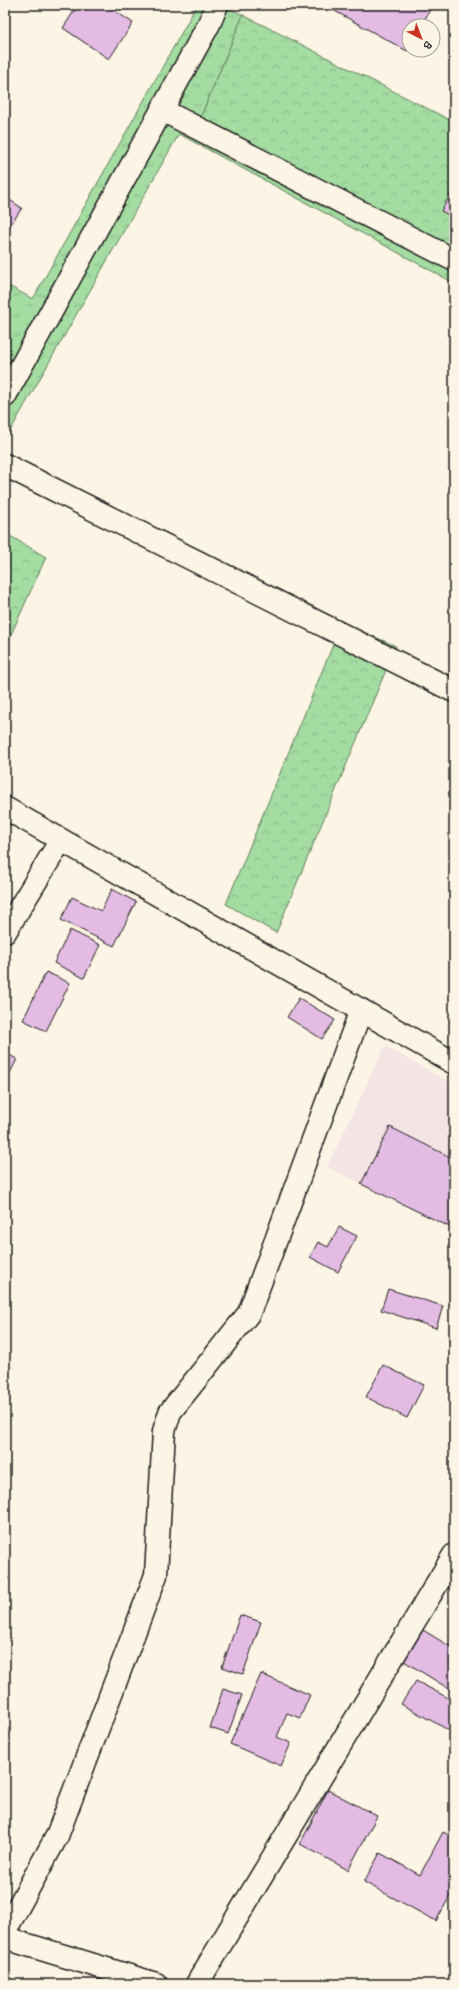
<svg xmlns="http://www.w3.org/2000/svg" width="459" height="1989" font-family="Mynerve,sans-serif">
<style>
.built{fill:#f4e4e4}
.grass{fill:url(#grass-tufts);stroke:#607c5e}
.forest{fill:url(#forest-crowns);stroke:#607c5e}
.building{fill:#e3bbe3;stroke:#1c1c1c}
.lines{fill:none;stroke-linecap:round;stroke-linejoin:round}
.minor-casing{stroke:#1c1c1c;stroke-width:25}
.minor{stroke:#fcf5e5;stroke-width:22}
</style>
<defs>
<pattern id="grass-tufts" width="24" height="20" patternUnits="userSpaceOnUse"><rect width="24" height="20" fill="#a4dca1"/><path d="M3 7l-1-3M5 7V3M7 7l1-3M15 17l-1-3M17 17v-4M19 17l1-3" fill="none" stroke="#8dbc8a"/></pattern>
<pattern id="forest-crowns" width="20" height="18" patternUnits="userSpaceOnUse"><rect width="20" height="18" fill="#a4dca1"/><path d="M2 6a3 3 0 1 1 6 0M12 15a3 3 0 1 1 6 0" fill="none" stroke="#8dbc8a"/></pattern>
</defs>
<rect width="100%" height="100%" fill="#fcf5e5"/>
<filter id="ink" filterUnits="userSpaceOnUse"><feTurbulence type="fractalNoise" baseFrequency=".025" numOctaves="2"/><feDisplacementMap in="SourceGraphic" scale="8" xChannelSelector="R" yChannelSelector="G"/><feConvolveMatrix kernelMatrix="1 2 1 2 8 2 1 2 1" color-interpolation-filters="sRGB"/></filter>
<g filter="url(#ink)">
<!-- built -->
<path class="built" d="M385 1046 454 1085V1229L327 1167Z"/>
<!-- grass -->
<path class="grass" d="M197 5H223L243 15 200 119 454 248V283L179 134 5 440V284L33 299Z"/>
<!-- forest -->
<g class="forest">
<path d="M243 15 454 122V238L450 246 200 119Z"/>
<path d="M5 533 46 557 5 648Z"/>
<path d="M342 623 396 646 276 933 226 904Z"/>
</g>
<!-- building -->
<g class="building">
<path d="M78 5H106L133 23 109 59 63 28Z"/>
<path d="M324 5H425L431 8 421 26H409V48L407 51Z"/>
<path d="M454 188V218L441 211Z"/>
<path d="M5 197 22 208 5 233Z"/>
<path d="M112 889 136 902 114 946 61 920 72 897 101 911Z"/>
<path d="M70 930 100 945 84 978 54 963Z"/>
<path d="M46 972 70 983 46 1031 23 1020Z"/>
<path d="M299 998 335 1020 322 1039 287 1017Z"/>
<path d="M5 1053 17 1059 5 1083Z"/>
<path d="M390 1127 454 1159V1229L361 1184Z"/>
<path d="M339 1227 357 1236 338 1272 310 1257 318 1242 328 1247Z"/>
<path d="M388 1289 443 1306 436 1328 381 1310Z"/>
<path d="M383 1365 424 1385 407 1418 366 1397Z"/>
<path d="M240 1615 261 1622 243 1674 222 1667Z"/>
<path d="M423 1630 454 1649V1692L404 1661Z"/>
<path d="M261 1674 310 1695 300 1718 287 1713 277 1737 291 1743 281 1766 230 1744Z"/>
<path d="M416 1681 454 1701V1733L401 1704Z"/>
<path d="M223 1689 242 1695 228 1734 210 1728Z"/>
<path d="M328 1790 377 1816 348 1870 300 1844Z"/>
<path d="M443 1832 454 1838V1889L436 1921 364 1882 380 1853 420 1875Z"/>
</g>
<g class="lines">
<defs>
<g id="minor">
<path d="M162 110 454 260"/>
<path d="M5 396 209 24 217 5"/>
<path d="M5 465 454 691"/>
<path d="M5 808 454 1063"/>
<path d="M5 932 61 840"/>
<path d="M5 1931 57 1836 156 1575 164 1431 170 1412 249 1313 361 1010"/>
<path d="M5 1934 18 1942 156 1984"/>
<path d="M197 1984 454 1555"/>
</g>
</defs>
<!-- minor casing -->
<use href="#minor" class="minor-casing"/>
<!-- minor -->
<use href="#minor" class="minor"/>
</g>
</g>
<!-- margin -->
<rect width="459" height="1989" fill="none" stroke="#fcf5e5" stroke-width="20"/>
<rect x="10" y="10" width="439" height="1969" fill="none" stroke="#1c1c1c" stroke-width="1.5" filter="url(#ink)"/>
<!-- north arrow -->
<g transform="translate(421 38) rotate(138)"><circle r="19" fill="#fcf5e5" stroke="#a29e95"/>
<path d="M0-3L7 15L0 10L-7 15Z" fill="#c8321e"/>
<text y="-6" font-size="11" font-weight="bold" text-anchor="middle" fill="#1c1c1c">B</text>
</g>
</svg>
